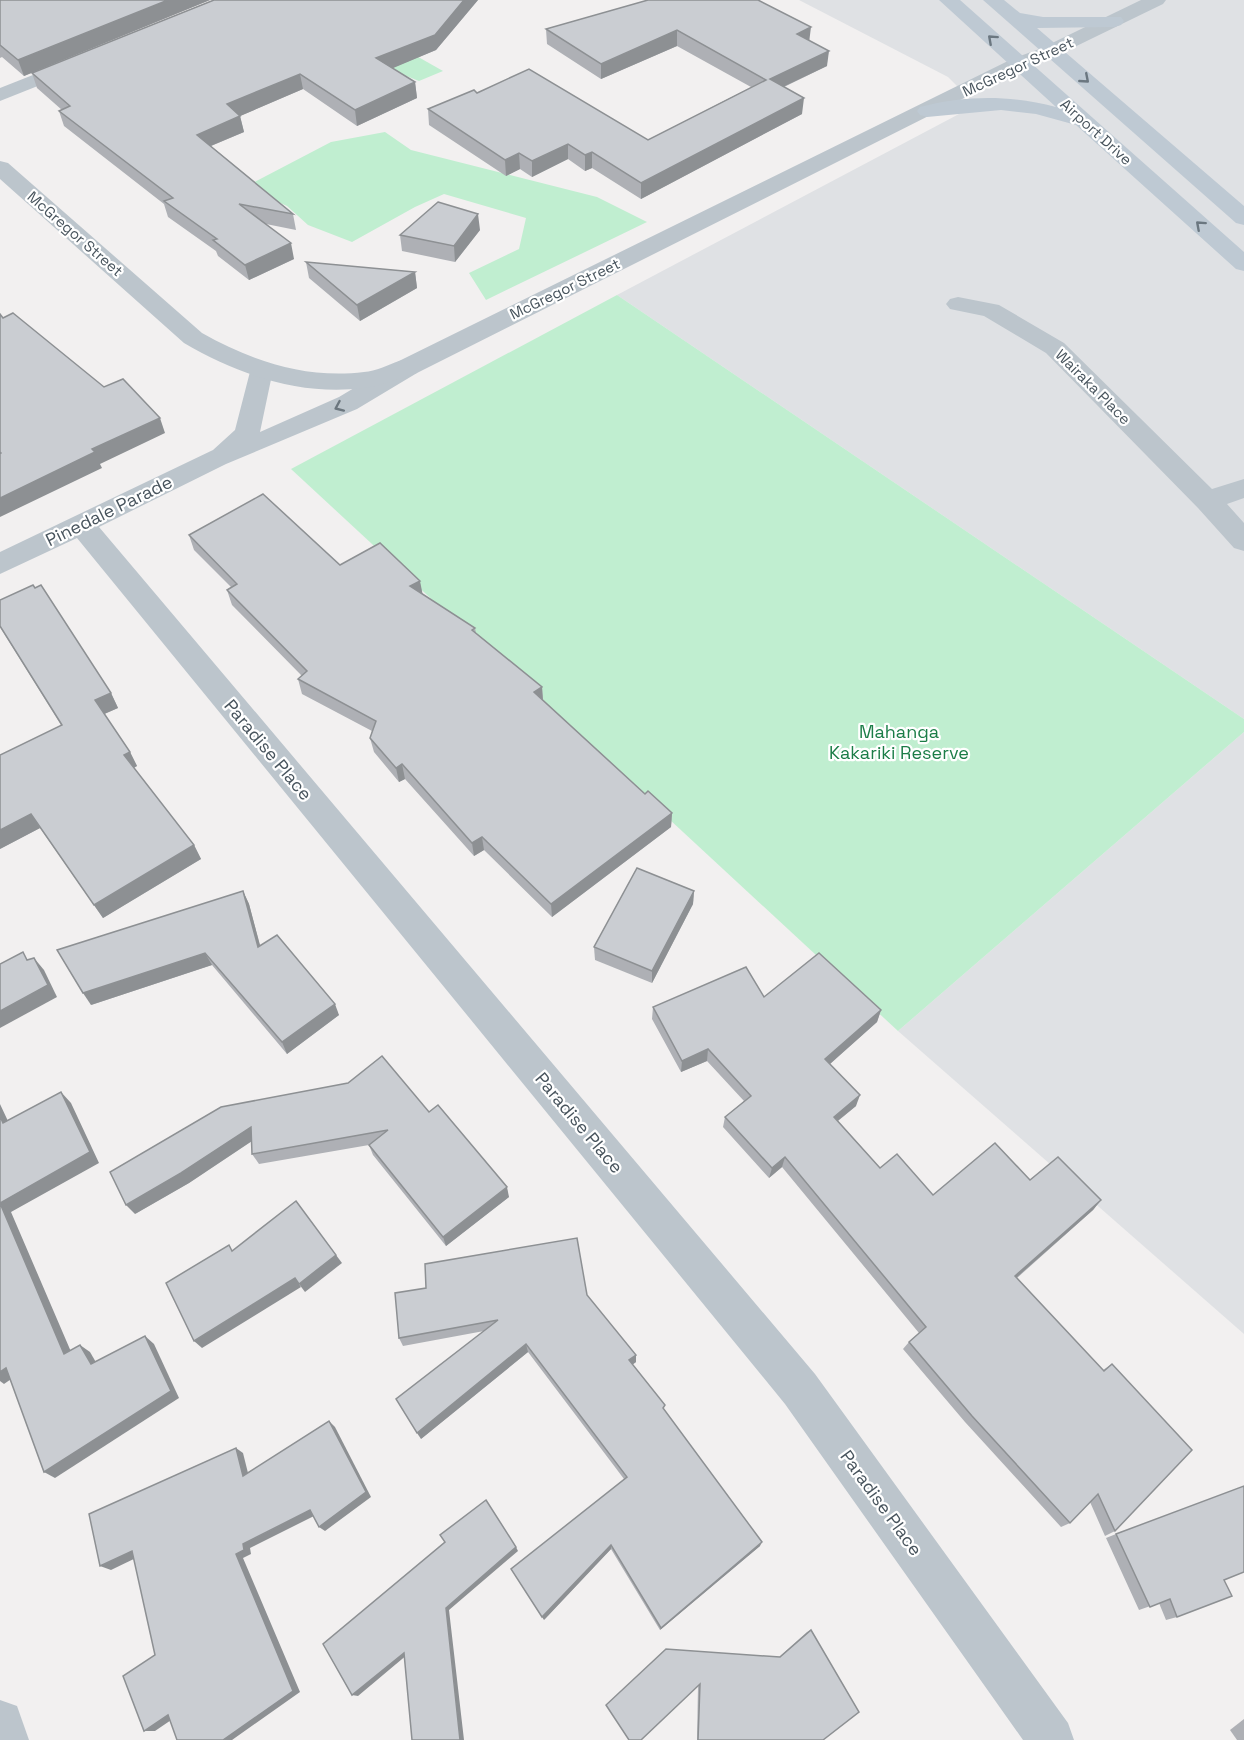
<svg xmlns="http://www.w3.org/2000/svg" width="1244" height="1740" font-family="'Space Grotesk',sans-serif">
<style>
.airport{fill:#dfe1e4}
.green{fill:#c0eed0}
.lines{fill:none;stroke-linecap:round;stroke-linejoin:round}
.minor{fill:#bcc5cc;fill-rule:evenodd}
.tertiary{fill:#bcc5cc;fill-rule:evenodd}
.secondary{fill:#bec9d3;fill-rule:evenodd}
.wall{fill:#aeb0b5}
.shaded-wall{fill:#8d9093}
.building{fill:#cacdd2;stroke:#8d9093;stroke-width:1.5}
.oneway{stroke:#6b7780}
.oneway2{stroke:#6b767e}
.labels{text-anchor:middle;stroke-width:4.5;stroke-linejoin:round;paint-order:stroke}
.far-street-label{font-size:15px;fill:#48545d;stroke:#fff}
.street-label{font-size:18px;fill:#48545d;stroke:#fff}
.park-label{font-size:18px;fill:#1b7d47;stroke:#fff}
</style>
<rect width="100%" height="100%" fill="#f2f0f0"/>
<!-- airport -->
<g class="airport">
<path d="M799 0H1244V719L617 295 976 105 948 77Z"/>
<path d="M1244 732V1334L898 1031Z"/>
</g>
<!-- green -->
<g class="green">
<path d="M390 41 443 71 419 81 386 68Z"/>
<path d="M385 132 411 150 597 197 647 222 486 300 469 273 519 249 526 218 444 194 415 207 352 242 308 225 287 206 245 187 331 142Z"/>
<path d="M617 295 1244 719V732L898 1031 291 469Z"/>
</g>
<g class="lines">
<!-- minor -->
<g class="minor">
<path d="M1141 0H1166L1163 4 1060 54H1046L1043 50 1046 46Z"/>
<path d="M76 58 83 60 86 64 83 68 0 101V88Z"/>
<path d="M958 297 999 305 1064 343 1212 489 1244 479V498L1227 504 1244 523V551L1234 548 1198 508 1046 353 984 316 950 309 946 304 950 299Z"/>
<path d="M408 359 417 361 420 367 417 373 357 409 226 464 99 527 815 1374 1068 1723 1074 1740H1023L785 1404 77 538 0 574V552L213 450 235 430 252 364 261 362 270 364 273 370 260 432 339 397 399 361Z"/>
<path d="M0 1700 17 1706 29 1740H0Z"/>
</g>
<!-- tertiary -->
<path class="tertiary" d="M1053 44 1060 46 1063 50 1060 54 1026 67 417 373C399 378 382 386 364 388 300 396 239 375 184 343L0 179V161L8 163 202 333C252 361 305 379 364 372 376 371 388 365 399 361L1012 59Z"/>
<!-- secondary -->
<g class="secondary">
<path d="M939 0H960L1244 252V271L1236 269 1076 125 1036 114 1001 110 927 117 920 115 917 111 920 107C965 95 1011 95 1056 107Z"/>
<path d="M983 0H1004L1020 13 1043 17H1121L1124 21 1121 25 1114 27 1037 28 1244 206V225L1236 223Z"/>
</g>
</g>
<!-- wall -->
<g class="wall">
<path d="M0 0H210L24 76 2 57 0 58Z"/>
<path d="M214 0H478L436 50 392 68 415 82 417 98 357 126 303 89 240 116 244 132 211 146 293 214 296 230 266 224 294 259 249 280 218 256 216 251 168 217 164 204 64 126 59 111 62 110 37 88 32 73Z"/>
<path d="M648 0 809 40 827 66 784 87 802 114 641 199 592 168 585 171 568 159 532 177 520 169 506 176 429 125 428 109 477 93 648 140 751 87 677 46 601 79 547 44 546 29Z"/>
<path d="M480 230 455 262 402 251 400 235Z"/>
<path d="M306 262 415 272 417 288 360 321 309 278Z"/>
<path d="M189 535 340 565 422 594 475 628 476 633 542 687 543 700 645 794 672 813 671 827 552 917 484 850 474 856 405 779 399 782 374 752 370 738 372 731 302 694 298 679 302 676 232 605 227 590 231 587 194 550Z"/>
<path d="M0 600 111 693 118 708 104 714 130 752 137 766 134 768 194 845 201 859 103 918 40 828 0 849 61 725 0 627Z"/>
<path d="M243 891 249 904 260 946 339 1015 287 1054 212 965 91 1005Z"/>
<path d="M694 891 693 904 652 983 595 960 594 947Z"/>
<path d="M764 997 881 1010 877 1022 830 1064 856 1106 838 1121 880 1168 933 1195 1030 1180 1101 1200 1093 1210 1017 1278 1103 1370 1112 1364 1115 1531 1105 1536 1090 1502 1070 1523 1061 1527 965 1422 903 1349 909 1342 919 1333 782 1167 769 1178 723 1127 725 1117 744 1101 707 1061 681 1072 652 1019 653 1007Z"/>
<path d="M221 1107 429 1112 509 1197 446 1246 373 1155 369 1145 259 1164 252 1154V1141L189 1183 135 1214Z"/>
<path d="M587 1295 636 1362 632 1365 760 1546 660 1630 611 1549 544 1620 624 1479 528 1352 421 1439 484 1331 403 1346 399 1338Z"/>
<path d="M1116 1534 1224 1580 1177 1617 1166 1620 1159 1603 1139 1610 1106 1538Z"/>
<path d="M811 1630 823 1740H697L698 1686 606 1705 779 1657 807 1632Z"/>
<path d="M1244 1719V1740H1237L1230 1730Z"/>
</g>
<!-- shaded-wall -->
<g class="shaded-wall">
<path d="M168 0H210L24 76 18 60Z"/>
<path d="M464 0H478L436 50 379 74 376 58Z"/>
<path d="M811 27 809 43 797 34Z"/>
<path d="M677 30V46L601 79V64Z"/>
<path d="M829 51 827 66 768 94 770 79Z"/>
<path d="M300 74 303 89 231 120 227 104Z"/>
<path d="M415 82 417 98 357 126 355 110Z"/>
<path d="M804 98 802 114 641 199V183Z"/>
<path d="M240 116 244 132 201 150 197 135Z"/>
<path d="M568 144V159L532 177V161Z"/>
<path d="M592 152V168L585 171V155Z"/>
<path d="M519 153 520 169 506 176 505 160Z"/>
<path d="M478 214 480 230 455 262 454 246Z"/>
<path d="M291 243 294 259 249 280 245 265Z"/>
<path d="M415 272 417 288 360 321 357 305Z"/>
<path d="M160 418 165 433 100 464 102 468 0 517V498L92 449Z"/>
<path d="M420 581 423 596 410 586Z"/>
<path d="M542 687 543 702 534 692Z"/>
<path d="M111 693 118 708 102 715 95 700Z"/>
<path d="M130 752 137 766 131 769 124 755Z"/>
<path d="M402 764 405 779 399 782 396 768Z"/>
<path d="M672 813 671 827 552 917 551 904Z"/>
<path d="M31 814 40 828 0 849V830Z"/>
<path d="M482 837 484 850 474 856 472 843Z"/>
<path d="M194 845 201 859 103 918 94 905Z"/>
<path d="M243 891 249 904 264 960 258 947Z"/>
<path d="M694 891 693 904 652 983V971Z"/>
<path d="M205 953 212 965 91 1005 83 993Z"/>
<path d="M34 958 44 970 57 997 0 1028V1011Z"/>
<path d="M335 1004 339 1015 287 1054 282 1042Z"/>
<path d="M881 1010 877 1022 822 1071 825 1059Z"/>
<path d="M708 1049 707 1061 681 1072 682 1061Z"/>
<path d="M61 1092 71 1103 99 1163 11 1212 75 1361 64 1354 0 1203Z"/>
<path d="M860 1095 856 1106 830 1127 834 1117Z"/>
<path d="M0 1104 14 1134 3 1123 0 1116Z"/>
<path d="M251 1127 258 1137 189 1183 135 1214 126 1205Z"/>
<path d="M785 1157 782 1167 769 1178 772 1168Z"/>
<path d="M507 1187 509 1197 446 1246 443 1237Z"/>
<path d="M1101 1200 1093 1210 1008 1285 1015 1276Z"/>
<path d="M336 1255 342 1263 305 1292 299 1284Z"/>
<path d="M295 1278 301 1287 202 1348 194 1341Z"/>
<path d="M145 1336 154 1344 179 1398 55 1478 44 1472Z"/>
<path d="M526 1344 528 1352 421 1439 417 1433Z"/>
<path d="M80 1345 90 1352 101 1371 91 1364Z"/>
<path d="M636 1355V1362L629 1367V1360Z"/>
<path d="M6 1368 17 1375 4 1384 0 1381V1372Z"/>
<path d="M329 1421 335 1427 371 1497 325 1531 319 1527Z"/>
<path d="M236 1448 243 1453 250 1481 243 1476Z"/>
<path d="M310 1510 316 1515 250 1548 251 1554 243 1558 300 1692 232 1740H223L236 1554 243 1544Z"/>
<path d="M762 1542 760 1546 660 1630 661 1628Z"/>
<path d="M611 1545V1549L544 1620 542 1617Z"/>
<path d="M516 1547 518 1551 449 1610 464 1740H460L446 1608Z"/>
<path d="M132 1551 142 1555 111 1570 100 1566Z"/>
<path d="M404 1653 408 1654 358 1696 352 1695Z"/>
<path d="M168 1715 177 1716 155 1731H144Z"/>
</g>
<!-- building -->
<g class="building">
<path d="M0 0H168L18 60 0 45Z"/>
<path d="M214 0H464L435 35 376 58 415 82 355 110 300 74 227 104 240 116 197 135 293 214 239 204 291 243 245 265 213 240 217 239 164 201 173 198 59 111 70 106 32 73Z"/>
<path d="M648 0H758L811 27 797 34 829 51 770 79 804 98 641 183 592 152 585 155 568 144 532 161 519 153 505 160 428 109 474 90 477 93 529 69 648 140 766 80 677 30 601 64 546 29Z"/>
<path d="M438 202 478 214 454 246 400 235Z"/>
<path d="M306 262 415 272 357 305Z"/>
<path d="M13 313 104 387 123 379 160 418 92 449 95 452 0 498V454L1 453 0 452V314L3 318Z"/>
<path d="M263 494 340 565 380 543 420 581 410 586 475 628 472 630 542 687 534 692 645 794 648 791 672 813 551 904 482 837 472 843 402 764 396 768 370 738 376 721 298 679 307 671 227 590 237 584 189 535Z"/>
<path d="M33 585 35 588 41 585 111 693 95 700 130 752 124 755 194 845 94 905 31 814 0 830V755L62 725 0 626V600Z"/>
<path d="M637 868 694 891 652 971 594 947Z"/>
<path d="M243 891 258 947 277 935 335 1004 282 1042 205 953 83 993 57 950Z"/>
<path d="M23 952 27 960 34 958 48 985 0 1011V964Z"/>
<path d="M819 953 881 1010 825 1059 860 1095 834 1117 880 1168 897 1154 933 1195 995 1143 1030 1180 1058 1157 1101 1200 1015 1276 1104 1371 1112 1364 1192 1450 1115 1531 1098 1494 1070 1523 972 1416 909 1342 926 1327 785 1157 772 1168 725 1117 751 1096 708 1049 682 1061 653 1007 746 967 764 997Z"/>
<path d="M382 1056 429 1112 438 1105 507 1187 443 1237 369 1145 388 1130 252 1154 251 1127 181 1173 126 1205 110 1172 221 1107 348 1083Z"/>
<path d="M61 1092 90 1152 0 1203 64 1354 80 1345 91 1364 145 1336 171 1391 44 1472 6 1368 0 1372V1116L3 1123Z"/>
<path d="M296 1201 336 1255 299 1284 295 1278 194 1341 166 1283 229 1245 232 1251Z"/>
<path d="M577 1238 587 1295 636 1355 629 1360 665 1405 663 1408 762 1542 661 1628 611 1545 542 1617 511 1569 627 1477 526 1344 417 1433 396 1399 498 1320 399 1338 395 1293 426 1288 425 1264Z"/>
<path d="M329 1421 366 1492 319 1527 310 1510 243 1544 244 1550 236 1554 293 1691 223 1740H177L168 1715 144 1731 123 1676 155 1655 132 1551 100 1566 89 1514 236 1448 243 1476Z"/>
<path d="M1244 1486V1572L1224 1580 1232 1596 1177 1617 1170 1599 1150 1607 1116 1534Z"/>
<path d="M486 1500 516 1547 446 1608 460 1740H412L404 1653 352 1695 323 1644 445 1542 440 1535Z"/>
<path d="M811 1630 859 1712 823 1740H698L700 1684 641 1740H629L606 1705 666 1649 780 1657Z"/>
</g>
<!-- one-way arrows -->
<defs><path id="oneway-chevron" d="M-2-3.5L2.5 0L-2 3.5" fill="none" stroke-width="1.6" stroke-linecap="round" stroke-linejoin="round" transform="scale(1.5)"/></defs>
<g class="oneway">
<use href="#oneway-chevron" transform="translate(992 39) rotate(-138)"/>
<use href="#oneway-chevron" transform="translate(1085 79) rotate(41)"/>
<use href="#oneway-chevron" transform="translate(1200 225) rotate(-138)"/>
</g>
<use class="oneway2" href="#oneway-chevron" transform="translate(339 407) rotate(156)"/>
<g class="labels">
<!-- far-street labels -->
<g class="far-street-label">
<text transform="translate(1018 67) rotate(-25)" y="5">McGregor Street</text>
<text transform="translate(1096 132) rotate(42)" y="5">Airport Drive</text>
<text transform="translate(75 234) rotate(41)" y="5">McGregor Street</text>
<text transform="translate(565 289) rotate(-26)" y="5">McGregor Street</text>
<text transform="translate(1093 387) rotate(45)" y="5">Wairaka Place</text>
</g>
<!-- street labels -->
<g class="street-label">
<text transform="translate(109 511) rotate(-26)" y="6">Pinedale Parade</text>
<text transform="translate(268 750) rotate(50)" y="6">Paradise Place</text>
<text transform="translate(579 1123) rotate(50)" y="6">Paradise Place</text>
<text transform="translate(881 1503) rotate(54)" y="6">Paradise Place</text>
</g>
<!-- park labels -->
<g class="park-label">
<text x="899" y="738">Mahanga<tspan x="899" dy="21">Kakariki Reserve</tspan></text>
</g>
</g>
</svg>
